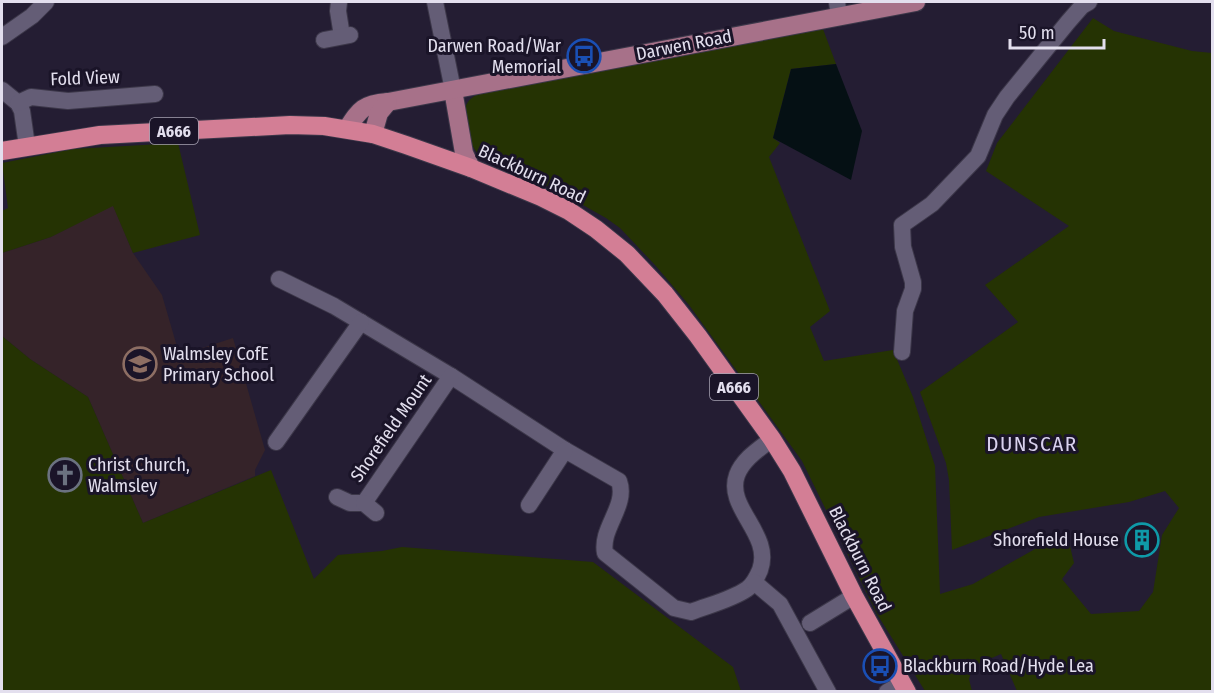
<svg xmlns="http://www.w3.org/2000/svg" width="1214" height="693" font-family="'Fira Sans Condensed',sans-serif">
<style>
.education{fill:#352329}
.green{fill:#253303}
.water{fill:#051014}
.lines{fill:none;stroke-linecap:round;stroke-linejoin:round}
.minor-casing{stroke:#3c3749;stroke-width:18}
.major-casing{stroke:#3c3749;stroke-width:20}
.highway-casing{stroke:#3c3749;stroke-width:20}
.minor{stroke:#645d76;stroke-width:16}
.major{stroke:#a77189;stroke-width:18}
.highway{stroke:#d37e95;stroke-width:18}
.labels{text-anchor:middle;stroke-width:6;stroke-linejoin:round;paint-order:stroke}
.shield{fill:#1a1428;stroke:#a7a2b3;stroke-width:1.5}
.shield-label{font-size:16px;font-weight:bold;fill:#e3dfee}
.street-label{font-size:18px;fill:#e3dfee;stroke:#1a1428}
.poi-label{font-size:18px;fill:#e3dfee;stroke:#1a1428;text-anchor:start}
.quarter-label{font-size:21px;letter-spacing:1.5px;fill:#d9d1ee;stroke:#1a1428}
</style>
<rect width="100%" height="100%" fill="#241d33"/>
<!-- education -->
<path class="education" d="M113 205 133 253 162 295 178 350H196L233 338 265 450 255 470V476L143 523 88 397 30 359 2 336V253L51 237Z"/>
<!-- green -->
<g class="green">
<path d="M1093 18 1114 31 1192 51 1212 53V691H1017L1001 654 973 666 969 679 972 691H925L877 614 802 461 689 305 655 265 620 228 606 218 565 195 477 153 472 145 465 109C469 92 486 93 500 90L823 29 836 64 791 69 773 138 780 143 769 157 830 311 810 327 824 361 893 350 913 397 935 466 940 594 973 584 1058 536 1069 542 1074 563 1062 579 1091 614 1139 611 1153 592 1162 535 1179 508 1165 491 1129 502 1039 517 952 550 949 480 946 463 920 392 1018 322 985 285 1069 226 986 171 997 143Z"/>
<path d="M178 143 200 235 133 253 113 206 51 237 2 253V211L8 208 2 163 73 149Z"/>
<path d="M2 336 30 359 88 397 143 523 271 470 314 579 338 555 382 551 402 547 593 562 733 667 741 691H2Z"/>
</g>
<!-- water -->
<path class="water" d="M836 64 862 131 851 180 773 138 791 69Z"/>
<g class="lines">
<defs>
<g id="minor">
<path d="M339 2 338 11 342 36"/>
<path d="M435 2 453 90"/>
<path d="M837 2 839 16"/>
<path d="M2 37 32 16 46 2"/>
<path d="M324 40 350 35"/>
<path d="M2 90 18 103 22 111 27 146"/>
<path d="M18 103 31 97 68 101 155 94"/>
<path d="M279 279 334 306 451 376 565 450 619 481C628 506 600 528 605 553L674 608 691 612C709 605 731 600 747 589 753 585 757 577 760 570 773 534 725 508 737 475 743 459 759 449 772 439"/>
<path d="M902 352 905 311 913 289V282L903 247 902 225 932 204 978 156 995 115 1007 97 1068 22 1082 6 1089 2"/>
<path d="M276 442 361 322"/>
<path d="M337 497 350 503H364L451 376"/>
<path d="M364 503 376 513"/>
<path d="M529 505 565 450"/>
<path d="M754 582 780 604 828 692"/>
<path d="M810 623 854 596"/>
<path d="M887 692 901 684"/>
</g>
<g id="major">
<path d="M453 90 464 153 471 168"/>
<path d="M347 129C360 109 363 104 388 102L916 2"/>
<path d="M373 134 379 113 388 102"/>
</g>
<path id="highway" d="M2 151 100 135 290 125 324 126 373 134 406 145 471 168 541 197 569 211 596 229 627 254 665 294 698 336 772 439 792 471 854 596 907 692"/>
</defs>
<!-- minor casing -->
<use href="#minor" class="minor-casing"/>
<!-- major casing -->
<use href="#major" class="major-casing"/>
<!-- highway casing -->
<use href="#highway" class="highway-casing"/>
<!-- minor -->
<use href="#minor" class="minor"/>
<!-- major -->
<use href="#major" class="major"/>
<!-- highway -->
<use href="#highway" class="highway"/>
</g>
<!-- icons -->
<defs>
<symbol id="bus-ring" viewBox="-11 -11 22 22"><circle r="9.5" fill="#1a1428" stroke="#1a4fb4" stroke-width="1.5"/><path d="M-5-6H5V4H4V6H2V4H-2V6H-4V4H-5ZM-3.5-4V0h7V-4ZM-3.5 1.2v1.5H-2V1.2ZM2 1.2v1.5H3.5V1.2Z" fill="#1a4fb4"/></symbol>
<symbol id="school-ring" viewBox="-11 -11 22 22"><circle r="9.5" fill="#1a1428" stroke="#8d6e63" stroke-width="1.5"/><path d="M0-5L7-2L0 1L-7-2ZM-4 1L0 2.5L4 1V4Q0 6-4 4Z" fill="#8d6e63"/></symbol>
<symbol id="church-ring" viewBox="-11 -11 22 22"><circle r="9.5" fill="#1a1428" stroke="#6b7280" stroke-width="1.5"/><path d="M-1.2-6h2.4v3.5h3.3v2.4h-3.3V6h-2.4V-.1h-3.3v-2.4h3.3Z" fill="#6b7280"/></symbol>
<symbol id="building-ring" viewBox="-11 -11 22 22"><circle r="9.5" fill="#1a1428" stroke="#0f9aa8" stroke-width="1.5"/><path d="M-4-6H4V6H1V3H-1V6H-4ZM-2.5-4.3h1.7v1.8h-1.7ZM.8-4.3h1.7v1.8H.8ZM-2.5-1h1.7V.8h-1.7ZM.8-1h1.7V.8H.8Z" fill="#0f9aa8"/></symbol>
</defs>
<g fill-rule="evenodd">
<use href="#bus-ring" x="565" y="37" width="38" height="38"/>
<use href="#school-ring" x="121" y="345" width="38" height="38"/>
<use href="#church-ring" x="46" y="456" width="38" height="38"/>
<use href="#building-ring" x="1123" y="521" width="38" height="38"/>
<use href="#bus-ring" x="861" y="647" width="38" height="38"/>
</g>
<g class="labels">
<!-- shield labels -->
<g class="shield">
<rect x="150" y="118" width="48" height="26" rx="4.5"/>
<rect x="710" y="374" width="48" height="26" rx="4.5"/>
</g>
<g class="shield-label">
<text x="174" y="137">A666</text>
<text x="734" y="393">A666</text>
</g>
<!-- street labels -->
<g class="street-label">
<text transform="translate(684 45) rotate(-11)" y="6">Darwen Road</text>
<text transform="translate(85 78) rotate(-2)" y="6">Fold View</text>
<text transform="translate(532 174) rotate(25)" y="6">Blackburn Road</text>
<text transform="translate(391 428) rotate(-55)" y="6">Shorefield Mount</text>
<text transform="translate(860 559) rotate(63)" y="6">Blackburn Road</text>
</g>
<!-- poi labels -->
<g class="poi-label">
<text x="561" y="52" text-anchor="end">Darwen Road/War<tspan x="561" dy="21">Memorial</tspan></text>
<text x="163" y="360">Walmsley CofE<tspan x="163" dy="21">Primary School</tspan></text>
<text x="88" y="471">Christ Church,<tspan x="88" dy="21">Walmsley</tspan></text>
<text x="1119" y="546" text-anchor="end">Shorefield House</text>
<text x="903" y="672">Blackburn Road/Hyde Lea</text>
</g>
<!-- quarter labels -->
<g class="quarter-label">
<text x="1032" y="451">DUNSCAR</text>
</g>
</g>
<!-- border -->
<rect width="1214" height="693" fill="none" stroke="#e3dfee" stroke-width="6"/>
<!-- scale -->
<path d="M1010 39v9h94v-9" fill="none" stroke="#e3dfee" stroke-width="3"/>
<text x="1019" y="39" font-size="18" fill="#e3dfee" stroke="#1a1428" stroke-width="4.5" paint-order="stroke">50 m</text>
</svg>
